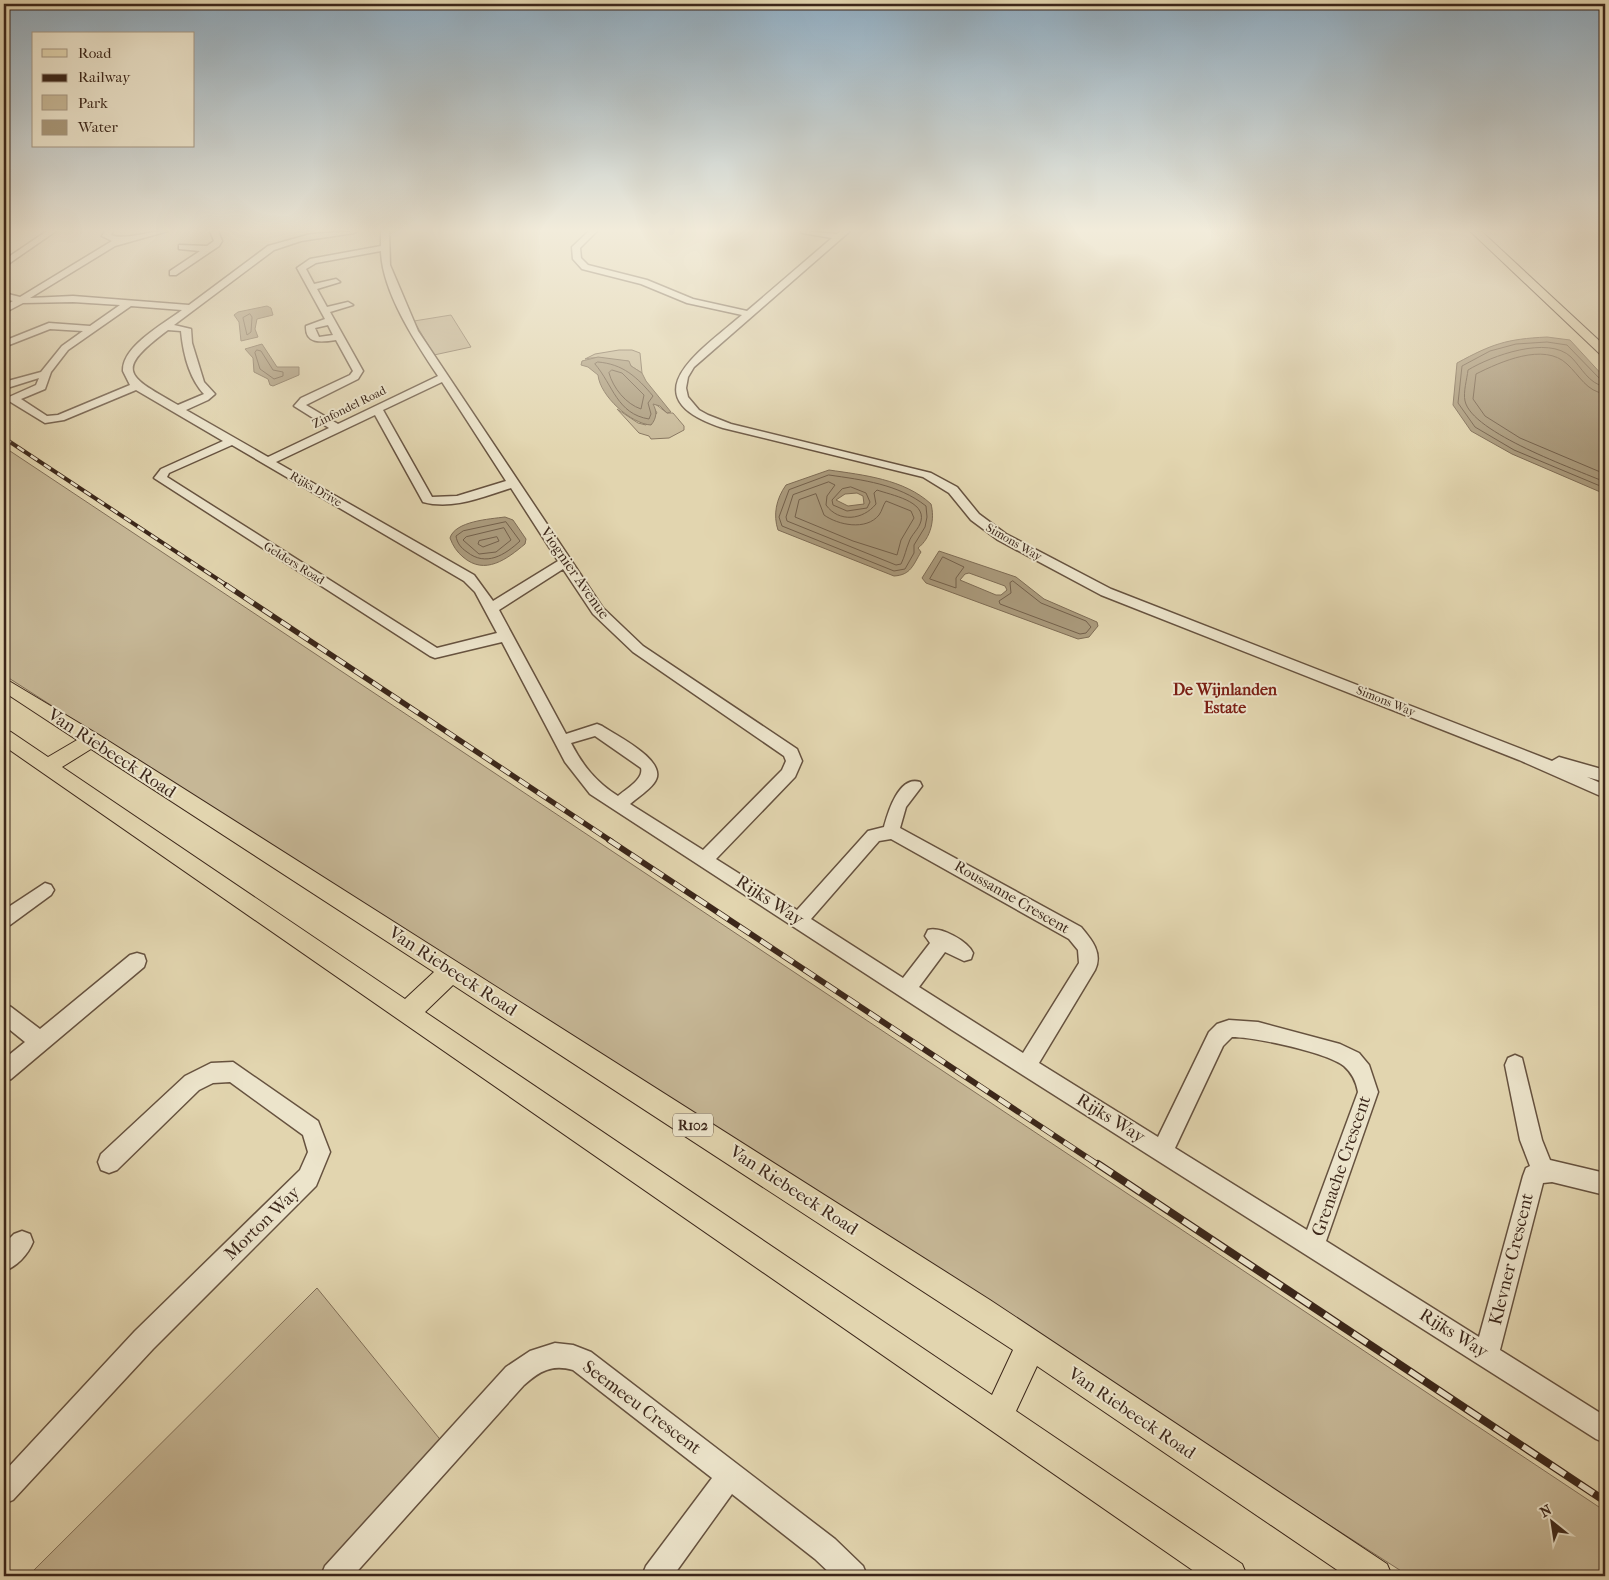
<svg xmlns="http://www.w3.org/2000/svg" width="1609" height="1580" font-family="'IM FELL French Canon',serif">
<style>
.green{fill:#c6b796;stroke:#816f58}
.water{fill:#aa9a7c;stroke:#7e6c55;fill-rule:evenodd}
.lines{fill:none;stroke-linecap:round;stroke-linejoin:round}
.shore{stroke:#73604b;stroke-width:1}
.minor-casing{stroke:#66523f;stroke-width:3}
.major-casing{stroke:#3c271a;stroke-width:2}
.minor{fill:#ece4cb;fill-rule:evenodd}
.major{fill:#e2d5af;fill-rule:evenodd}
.rail-far3-casing{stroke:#3c271a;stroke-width:4}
.rail-far2-casing{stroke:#3c271a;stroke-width:5.5}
.rail-far1-casing{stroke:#3c271a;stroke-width:6}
.rail-casing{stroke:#3c271a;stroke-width:8}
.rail-far3{stroke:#ece4cb;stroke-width:2.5;stroke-dasharray:8;stroke-linecap:butt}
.rail-far2{stroke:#ece4cb;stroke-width:4;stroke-dasharray:11;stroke-linecap:butt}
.rail-far1{stroke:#ece4cb;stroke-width:4.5;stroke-dasharray:13;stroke-linecap:butt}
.rail{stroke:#ece4cb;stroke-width:5.5;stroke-dasharray:17;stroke-linecap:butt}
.labels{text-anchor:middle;stroke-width:4;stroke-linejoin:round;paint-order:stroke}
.far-street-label{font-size:12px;fill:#3c271a;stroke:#ece4cb}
.shield{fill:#ece4cb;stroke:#71604f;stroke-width:1}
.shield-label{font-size:14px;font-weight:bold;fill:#3c271a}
.street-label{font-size:15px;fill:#3c271a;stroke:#ece4cb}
.neighbourhood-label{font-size:16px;font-weight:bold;fill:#7a1f14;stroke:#ece4cb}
.near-street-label{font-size:18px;fill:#3c271a;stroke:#ece4cb}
</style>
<rect width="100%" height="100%" fill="#e2d5af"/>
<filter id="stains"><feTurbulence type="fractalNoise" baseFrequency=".004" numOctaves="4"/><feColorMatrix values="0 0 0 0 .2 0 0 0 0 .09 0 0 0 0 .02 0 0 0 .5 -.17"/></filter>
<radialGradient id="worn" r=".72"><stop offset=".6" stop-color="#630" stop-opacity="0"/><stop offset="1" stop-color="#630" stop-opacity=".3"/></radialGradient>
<!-- green -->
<g class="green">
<path d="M451 315 471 347 434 355 414 321Z"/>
<path d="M619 350H632L640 353 642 373 631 366 628 361C613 362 601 355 585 359L595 354Z"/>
<path d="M654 403 667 413H673L684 426V430L669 438 651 439 649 436 639 433 617 409 638 423 646 425 657 413 652 404Z"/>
<path d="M4 447 1605 1511V1576H1409L4 675Z"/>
<path d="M317 1288 443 1443 320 1576H28Z"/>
</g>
<!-- water -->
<g class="water">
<path d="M267 306 271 308 273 315 257 319 255 329 258 337 241 341 239 322 234 315 238 312Z"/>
<path d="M1547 337 1570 340 1605 378V494L1512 454 1471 431 1453 405 1457 363C1492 344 1506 339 1547 337Z"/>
<path d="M262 344 277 367H299V375L273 386 270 385 268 379 254 372 253 358 245 349Z"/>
<path d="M598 357 629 361 631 366 642 373 646 381 671 412 667 413 660 406 653 404C657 411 657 418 651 425 631 424 600 396 598 375L588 367 581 365 582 361Z"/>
<path d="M829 470C863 475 904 479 931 504 935 519 931 538 918 548L921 552C913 565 911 575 894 576L778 530C773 515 776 499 786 485ZM857 493 863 496 864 504 848 506 836 500 845 494Z"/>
<path d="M505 517 513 520 526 539 525 544C507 559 485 576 463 557 457 552 453 546 450 538 455 521 490 519 505 517Z"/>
<path d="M939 551 1016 577 1044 599 1097 622 1098 626 1089 637 1078 639 926 583 922 578ZM969 573 1005 586 1007 590 1001 595H996L960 580 965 574Z"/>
</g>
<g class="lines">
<!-- shore -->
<g class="shore">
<path d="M250 314 252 317 251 332 247 335 243 318Z"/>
<path d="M257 350 261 351 273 370 283 372V376L274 379 260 369 255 353Z"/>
<path d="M598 362C623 364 637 377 653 396L648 403 651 414 649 419C617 414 613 385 595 364Z"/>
<path d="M612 370 622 373 644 395 641 409C626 404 613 388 609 373Z"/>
<path d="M1605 381 1600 379 1567 345 1547 342 1516 344 1490 351 1462 366 1458 403 1475 427 1514 450 1605 488"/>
<path d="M1605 387C1588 383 1582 368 1571 357 1548 335 1491 356 1468 370 1467 379 1463 392 1465 401 1472 433 1575 469 1605 482"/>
<path d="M1605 394C1586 391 1580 376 1567 364 1544 342 1500 362 1476 374L1473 399 1485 416 1520 438 1605 474"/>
<path d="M829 475C863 480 898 484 926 506L927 517 925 527 914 545V553L905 569 894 571 782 526 779 517 789 490Z"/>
<path d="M829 482 835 485 827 496 826 505C839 523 863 520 876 504L874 493 877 490C891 495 926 501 921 521 919 529 911 535 909 542 906 549 905 556 901 564L896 565 787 521 786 517 793 495Z"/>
<path d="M851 487 866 493 870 502 867 508 847 511 833 505 832 500 842 489Z"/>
<path d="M816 494 824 515C838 525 866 531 879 515 882 511 883 505 886 501L911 511 914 518 901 540 897 555 853 541 795 517 799 500Z"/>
<path d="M506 522 520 541C505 555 486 567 467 552 461 548 457 543 456 536L463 531Z"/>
<path d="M504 528 511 540 496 552 479 554 463 540 466 537Z"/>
<path d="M497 537 499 541 483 547 478 544 479 541Z"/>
<path d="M943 557 964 567 956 578V588L930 579Z"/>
<path d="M1013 581 1041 603 1086 621 1091 627 1086 633 1080 634 1000 604 999 601 1011 593 1010 583Z"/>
</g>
<defs>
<g id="minor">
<path d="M47 231H56L4 267V260Z"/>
<path d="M105 231H113L111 235C125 241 150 230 168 231L115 246 30 298 73 296 189 305 268 246 311 234 358 231 354 233 301 241 274 250 174 325 191 329 192 343 204 382 215 394 208 400 186 410 268 457 329 428 294 406 301 398 350 375 353 371 336 340C322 342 305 345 306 326L325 319 297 268 310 259 381 246V231H389L390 265 418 331 603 608 643 646 797 749 802 761 795 777 716 859 797 910 868 831 884 827C888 812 899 775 920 782L922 786 906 807 900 828 1081 927C1092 940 1103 953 1095 970L1039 1063 1158 1137 1209 1032 1217 1024 1229 1020 1258 1022 1340 1044 1359 1053 1369 1065 1378 1092 1326 1241 1479 1337 1523 1176 1526 1168 1530 1166 1520 1140 1505 1065 1508 1058 1515 1055 1522 1058 1542 1140 1550 1160 1605 1173V1195L1552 1182 1543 1183 1500 1350 1605 1416V1443L1596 1439 952 1030 590 794 565 762 502 642 435 658 430 656 154 478 161 469 223 441 136 390 64 420 45 423 9 401V397L36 385 39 378 4 389V382L41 372 62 346 83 331 50 329 4 347V341L49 323 90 326 120 305 73 302 23 303 4 313V306L13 301 4 299V293L20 297 112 241 102 236ZM381 251C382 292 416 343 438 376L338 424 306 405 358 379 363 371 330 312 353 305 348 302 327 307 317 289 340 282 336 279 314 284 306 269 316 263ZM131 306 182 310C164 324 122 346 123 371L130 385 58 415 47 416 21 399 45 389 51 372 68 350ZM328 325 333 335 319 337 315 328ZM168 330 181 331C183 352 189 378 204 394L178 405C127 376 113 371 168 330ZM442 382 506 481 457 496 432 497 383 410ZM375 415 423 502C453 510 482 497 511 488L558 561 493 601 474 575 276 462ZM232 445 464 581 475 592 497 633 437 648 167 477 169 473ZM563 569 593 614 633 652 784 756 786 761 782 770 703 850 630 804C638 797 648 791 654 783 671 762 617 736 602 726L597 724 566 734 499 610ZM595 736 641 768C644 779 626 789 618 796 596 782 583 766 571 743ZM891 839 1069 939 1078 950 1079 963 1023 1053 919 987 945 952 964 961 971 959 973 953C968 941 940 926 928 930L925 936 930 943 903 978 811 919 879 841ZM1232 1037C1254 1037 1326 1052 1344 1066 1352 1073 1356 1081 1358 1092L1307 1230 1175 1148 1223 1046Z"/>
<path d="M210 231H218L222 241 219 246 176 275H170V271L200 251 179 249V245L207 246 214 241Z"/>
<path d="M589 231H597L580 248 581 258 588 265 647 280 693 299 747 311 832 238 802 233 801 231 837 234 841 231H850L694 367 688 377 686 388 688 397 699 410 708 415 731 424 931 473 957 487 979 514 1006 534 1111 589 1552 761 1559 757 1605 770V782L1587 777 1605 785V798L1519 760 1101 595 998 540 971 520 949 493 923 477 723 428C628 397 700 351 742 315L687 303 641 284 582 269 573 259 572 247Z"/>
<path d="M45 883 51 885 54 890 51 895 10 925 4 928V910Z"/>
<path d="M137 953 144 955 146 961 144 967 11 1079 4 1082V1059L25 1042 4 1025V1004L11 1007 40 1029 130 955Z"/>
<path d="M233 1062 318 1121 330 1152 316 1186 153 1349 13 1500 4 1504V1472L135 1331 300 1170 308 1152 303 1135 230 1082 213 1083 199 1090 117 1170 109 1173 101 1170 98 1162 101 1154 185 1076 211 1063Z"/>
<path d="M22 1231 30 1234 33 1242C28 1255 16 1267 4 1271V1244L14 1234Z"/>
<path d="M555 1343 573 1345 591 1352 835 1539 863 1566 867 1576H833L815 1559 732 1494 673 1576H642L646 1566 712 1478 573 1370C552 1364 540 1371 524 1385L353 1576H321L325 1566 506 1367 530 1351Z"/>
</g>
<g id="major">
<path d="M1470 231H1481L1605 346V356L1601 355Z"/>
<path d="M4 678 99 735 990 1300 1387 1564 1392 1576H1346L1037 1366 1016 1411 1242 1564 1247 1576H1201L4 746V730L11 732 48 757 77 740 4 692ZM91 749 434 972 405 999 62 767ZM453 985 1013 1350 992 1395 425 1012Z"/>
</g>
</defs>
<!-- minor casing -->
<use href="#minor" class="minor-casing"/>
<!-- major casing -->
<use href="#major" class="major-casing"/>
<!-- minor -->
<use href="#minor" class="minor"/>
<!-- major -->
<use href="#major" class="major"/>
<defs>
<path id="rail-far3" d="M4 438 228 586"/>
<path id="rail-far2" d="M226 585 611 841"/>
<path id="rail-far1" d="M609 840 1100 1166"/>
<path id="rail" d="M1098 1164 1605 1501"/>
</defs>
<!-- rail-far3 casing -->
<use href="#rail-far3" class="rail-far3-casing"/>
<!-- rail-far2 casing -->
<use href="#rail-far2" class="rail-far2-casing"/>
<!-- rail-far1 casing -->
<use href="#rail-far1" class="rail-far1-casing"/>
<!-- rail casing -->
<use href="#rail" class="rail-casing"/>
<!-- rail-far3 -->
<use href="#rail-far3" class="rail-far3"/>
<!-- rail-far2 -->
<use href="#rail-far2" class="rail-far2"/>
<!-- rail-far1 -->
<use href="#rail-far1" class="rail-far1"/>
<!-- rail -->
<use href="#rail" class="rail"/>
</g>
<!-- sky -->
<linearGradient id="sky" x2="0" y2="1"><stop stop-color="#8faabd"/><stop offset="0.51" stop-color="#f2ecdb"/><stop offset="1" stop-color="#f2ecdb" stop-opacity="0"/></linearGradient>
<rect width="1609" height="452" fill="url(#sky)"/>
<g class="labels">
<!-- far-street labels -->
<g class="far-street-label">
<text transform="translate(349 407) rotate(-26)" y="4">Zinfondel Road</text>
<text transform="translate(316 489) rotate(30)" y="4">Rijks Drive</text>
<text transform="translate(1014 542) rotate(30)" y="4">Simons Way</text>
<text transform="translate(294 563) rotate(32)" y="4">Gelders Road</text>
<text transform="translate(1386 701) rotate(22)" y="4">Simons Way</text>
</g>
<!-- shield labels -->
<rect class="shield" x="673" y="1113.5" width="40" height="23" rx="4"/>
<g class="shield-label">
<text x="693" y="1130">R102</text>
</g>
<!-- street labels -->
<g class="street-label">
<text transform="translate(575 573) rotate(55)" y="5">Viognier Avenue</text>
<text transform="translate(1012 897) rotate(30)" y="5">Roussanne Crescent</text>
</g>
<!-- neighbourhood labels -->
<g class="neighbourhood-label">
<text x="1225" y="695">De Wijnlanden<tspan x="1225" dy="18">Estate</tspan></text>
</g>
<!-- near-street labels -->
<g class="near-street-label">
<text transform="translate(112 753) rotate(33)" y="6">Van Riebeeck Road</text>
<text transform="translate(770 900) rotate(33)" y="6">Rijks Way</text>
<text transform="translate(453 971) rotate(33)" y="6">Van Riebeeck Road</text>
<text transform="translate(1111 1118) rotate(32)" y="6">Rijks Way</text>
<text transform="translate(1341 1166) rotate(-71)" y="6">Grenache Crescent</text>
<text transform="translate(794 1190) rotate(33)" y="6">Van Riebeeck Road</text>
<text transform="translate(262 1223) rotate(-44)" y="6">Morton Way</text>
<text transform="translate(1511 1259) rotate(-76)" y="6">Klevner Crescent</text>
<text transform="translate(1454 1333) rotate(32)" y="6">Rijks Way</text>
<text transform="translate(642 1407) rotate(37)" y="6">Seemeeu Crescent</text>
<text transform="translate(1132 1413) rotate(34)" y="6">Van Riebeeck Road</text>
</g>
</g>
<!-- margin -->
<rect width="1609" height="1580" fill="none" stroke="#e2d5af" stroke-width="20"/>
<rect x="5" y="5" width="1599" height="1570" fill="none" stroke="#3c271a" stroke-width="2.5"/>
<rect x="10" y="10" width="1589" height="1560" fill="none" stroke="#3c271a"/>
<!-- legend -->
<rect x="32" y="32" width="162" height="115" fill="#ece4cb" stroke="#a69884"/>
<rect x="42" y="49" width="25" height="8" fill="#e2d5af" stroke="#a69884"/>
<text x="78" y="58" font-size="15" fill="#3c271a">Road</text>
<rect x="42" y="74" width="25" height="8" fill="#3c271a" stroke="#a69884"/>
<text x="78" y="82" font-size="15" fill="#3c271a">Railway</text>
<rect x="42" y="95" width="25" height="15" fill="#c6b796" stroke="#a69884"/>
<text x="78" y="108" font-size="15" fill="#3c271a">Park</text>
<rect x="42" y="120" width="25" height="15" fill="#aa9a7c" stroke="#a69884"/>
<text x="78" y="132" font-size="15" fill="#3c271a">Water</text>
<!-- north arrow -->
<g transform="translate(1552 1522) rotate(330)" stroke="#ece4cb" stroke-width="4" paint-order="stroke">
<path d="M0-4L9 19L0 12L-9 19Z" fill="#3c271a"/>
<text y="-8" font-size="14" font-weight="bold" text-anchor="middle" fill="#3c271a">N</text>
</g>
<rect width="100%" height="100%" filter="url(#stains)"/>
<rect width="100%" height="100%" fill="url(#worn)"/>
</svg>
